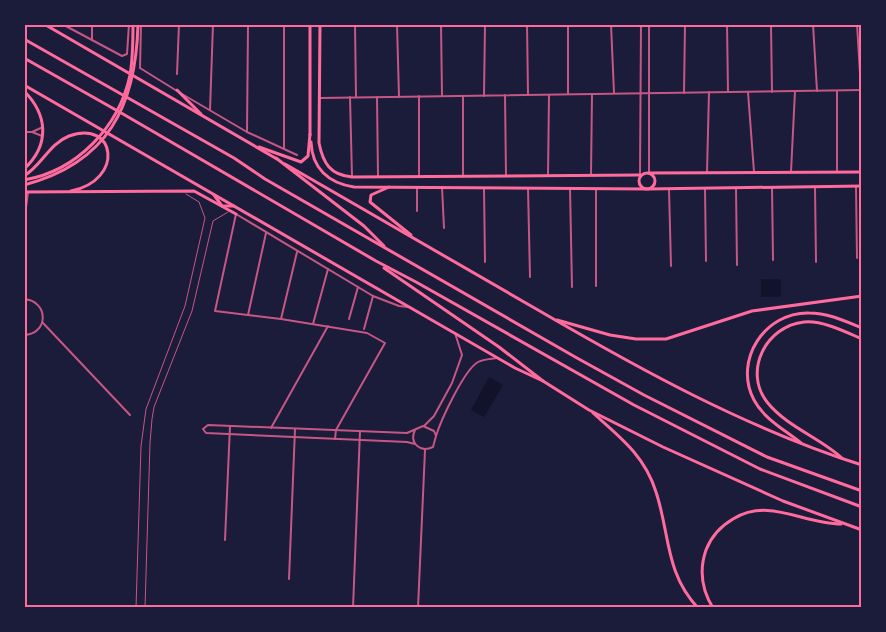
<svg xmlns="http://www.w3.org/2000/svg" width="886" height="632" font-family="Literata,serif">
<style>
.water{fill:#12122b}
.lines{fill:none;stroke-linecap:round;stroke-linejoin:round}
.service{stroke:#c65784;stroke-width:1}
.minor{stroke:#c65784;stroke-width:2}
.tertiary{stroke:#c65784;stroke-width:2}
.secondary{stroke:#ff6b9d;stroke-width:3}
.primary{stroke:#ff6b9d;stroke-width:3}
.trunk{stroke:#ff6b9d;stroke-width:3}
.neatline{fill:none;stroke:#ff6b9d;stroke-width:2}
</style>
<rect width="100%" height="100%" fill="#1b1b3a"/>
<!-- water -->
<g class="water">
<rect x="761" y="279" width="20" height="18"/>
<path d="M489 377 503 385 484 417 471 410Z"/>
</g>
<g class="lines">
<!-- service -->
<g class="service">
<path d="M136 608 141 446 146 409 185 306 205 218 199 202 186 194"/>
<path d="M145 608 150 443 152 419 154 407 192 311 213 221 228 212"/>
</g>
<!-- minor -->
<g class="minor">
<path d="M355 24 356 97"/>
<path d="M397 24 399 97"/>
<path d="M441 24 442 96"/>
<path d="M527 24 528 95"/>
<path d="M568 24V94"/>
<path d="M611 24 614 93"/>
<path d="M727 24 728 92"/>
<path d="M813 24 817 91"/>
<path d="M857 24 861 90"/>
<path d="M248 25 247 132 297 155"/>
<path d="M771 25 772 92"/>
<path d="M92 40V24"/>
<path d="M177 74 179 24"/>
<path d="M748 92 754 172"/>
<path d="M684 93 685 24"/>
<path d="M505 95 506 176"/>
<path d="M419 96V176"/>
<path d="M484 96 485 24"/>
<path d="M350 97 352 177"/>
<path d="M377 97 378 177"/>
<path d="M210 110 213 24"/>
<path d="M24 132H32L43 127"/>
<path d="M32 132 42 136"/>
<path d="M284 148V24"/>
<path d="M707 172 709 92"/>
<path d="M791 172 795 91"/>
<path d="M837 172V91"/>
<path d="M591 175 592 94"/>
<path d="M463 176V96"/>
<path d="M548 176 549 95"/>
<path d="M442 187 444 228"/>
<path d="M772 187 773 260"/>
<path d="M815 187 816 262"/>
<path d="M856 187 857 258"/>
<path d="M484 188 485 262"/>
<path d="M528 188 530 277"/>
<path d="M570 188 572 287"/>
<path d="M705 188 706 261"/>
<path d="M736 188 737 265"/>
<path d="M596 189V286"/>
<path d="M669 189 671 266"/>
<path d="M417 211V187"/>
<path d="M24 223 28 192"/>
<path d="M24 243 25 299"/>
<path d="M24 299C49 301 49 334 24 335"/>
<path d="M248 315 266 233"/>
<path d="M281 319 297 252"/>
<path d="M349 319 358 287"/>
<path d="M43 323 130 415"/>
<path d="M313 324 328 269"/>
<path d="M364 329 373 296"/>
<path d="M424 426 434 416 452 383 462 355 455 333"/>
<path d="M271 428 328 326"/>
<path d="M436 436C441 420 464 370 478 362 483 359 491 359 497 358"/>
<path d="M335 439 336 430 385 343 367 333 281 319 215 311 236 214 373 296 399 306 408 307"/>
<path d="M415 444 407 442 206 433 203 429 208 425 407 433 423 426 434 431 436 436 433 447C420 453 409 443 415 430"/>
<path d="M225 540 230 426"/>
<path d="M289 579 295 429"/>
<path d="M353 608 360 431"/>
<path d="M418 608 425 450"/>
</g>
<!-- tertiary -->
<g class="tertiary">
<path d="M62 24 122 56 127 54 129 24"/>
<path d="M141 24 140 68 177 91"/>
<path d="M220 24 310 26"/>
<path d="M649 24V173"/>
<path d="M141 25 198 24"/>
<path d="M182 94 247 132"/>
<path d="M320 98 862 90"/>
<path d="M640 174 641 24"/>
</g>
<!-- secondary -->
<g class="secondary">
<path d="M310 24V135"/>
<path d="M320 24 319 143C323 163 330 175 352 177L640 175"/>
<path d="M24 91C48 115 50 145 24 169"/>
<path d="M311 142C312 168 328 183 354 187L647 189 862 186"/>
<circle cx="647" cy="181" r="8"/>
<path d="M649 173 862 172"/>
<path d="M24 176C42 165 49 144 69 136 116 119 125 180 71 191"/>
<path d="M24 180C77 171 119 127 130 75 133 58 133 41 133 24"/>
<path d="M24 185C108 163 136 106 138 24"/>
<path d="M24 192 194 191 236 214"/>
<path d="M214 195 222 206H234"/>
</g>
<!-- primary -->
<g class="primary">
<path d="M44 24 277 159"/>
<path d="M24 85 515 368 543 381 589 410 663 447 783 501 862 530"/>
<path d="M177 90 201 114"/>
<path d="M259 147 301 162 308 156 310 134"/>
<path d="M285 164C369 212 453 261 538 310 641 370 748 429 862 465"/>
<path d="M389 187 371 195 370 202 411 235"/>
<path d="M557 320 610 335 636 339H666L752 311 862 296"/>
<path d="M593 413C620 437 645 456 656 492 670 534 665 573 698 608"/>
<path d="M801 443C785 430 764 419 754 400 733 360 765 312 809 313 828 313 845 321 862 328"/>
<path d="M842 458C819 437 787 427 767 402 743 371 766 326 804 322 822 320 846 332 862 339"/>
<path d="M713 608C702 590 699 570 706 550 711 537 721 526 733 519 769 497 803 524 841 524"/>
</g>
<!-- trunk -->
<g class="trunk">
<path d="M24 39 234 158 265 179 577 358 644 395 767 457 862 491"/>
<path d="M24 58 123 114 376 261 416 282 634 405 760 469 862 507"/>
<path d="M276 158 364 226 384 246"/>
<path d="M384 268 499 347 543 381"/>
</g>
</g>
<!-- border -->
<rect width="886" height="632" fill="none" stroke="#1b1b3a" stroke-width="51"/>
<rect x="26" y="26" width="834" height="580" class="neatline"/>
</svg>
